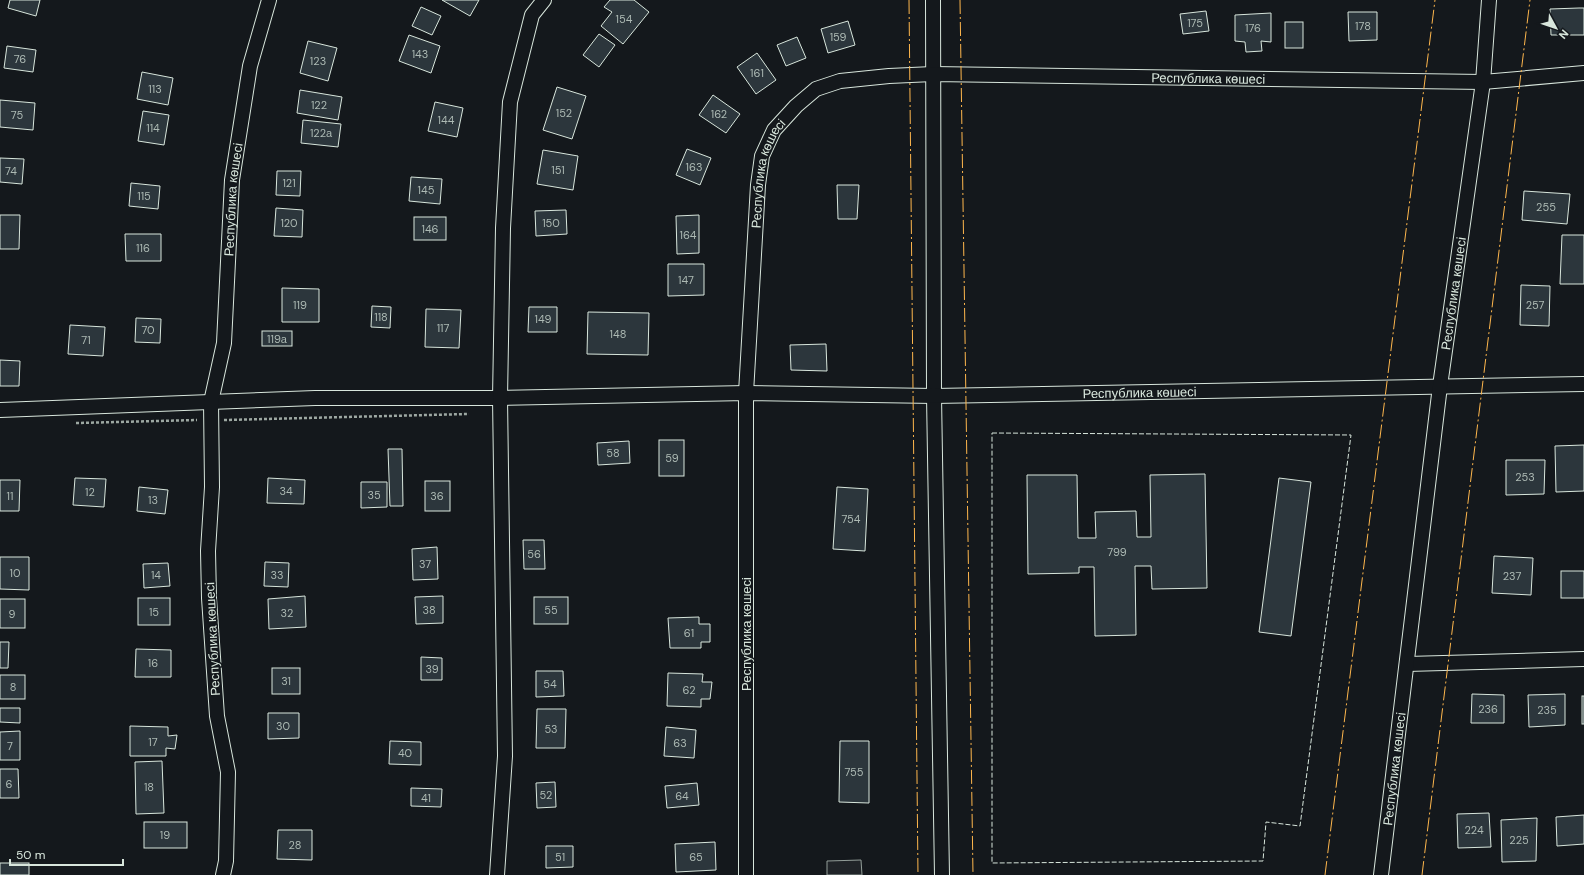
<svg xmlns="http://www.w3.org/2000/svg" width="1584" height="875" font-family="'DM Sans',sans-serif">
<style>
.green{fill:#202428;stroke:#939e99}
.building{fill:#2c363c;stroke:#d8e6dc}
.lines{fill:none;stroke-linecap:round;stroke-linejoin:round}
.street-casing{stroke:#d8e6dc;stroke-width:16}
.path{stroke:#9da8a2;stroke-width:2.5;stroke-dasharray:3 2;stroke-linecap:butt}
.street{stroke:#14181c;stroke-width:14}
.fence{stroke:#d8e6dc;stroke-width:1;stroke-dasharray:5 2;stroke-linecap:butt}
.power{stroke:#ffb74d;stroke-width:1;stroke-dasharray:14 3 2 3;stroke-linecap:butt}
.labels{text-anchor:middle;stroke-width:3;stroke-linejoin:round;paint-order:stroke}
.number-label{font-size:11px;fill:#adbab4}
.street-label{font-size:13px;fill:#d8e6dc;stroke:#14181c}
</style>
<rect width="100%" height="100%" fill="#14181c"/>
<!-- green -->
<path class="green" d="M861 860 862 875H827V861Z"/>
<!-- building -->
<g class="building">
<path d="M10 0H40L36 16 8 8Z"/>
<path d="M442 0H479L470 16Z"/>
<path d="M610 0H634L649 12 623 44 601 26 612 12 604 7Z"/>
<path d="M421 7 441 16 432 35 412 26Z"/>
<path d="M1579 8H1584V35H1551L1550 9Z"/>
<path d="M1206 11 1209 31 1183 34 1180 14Z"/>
<path d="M1348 12H1377V40L1349 41Z"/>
<path d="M1271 13V42L1261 41 1262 51 1246 52 1245 42 1235 41V15Z"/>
<path d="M848 21 855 45 828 53 821 29Z"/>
<rect x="1285" y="22" width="18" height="26"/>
<path d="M599 34 615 45 599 67 583 55Z"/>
<path d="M409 35 440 46 431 73 399 61Z"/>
<path d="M797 37 806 58 786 66 777 45Z"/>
<path d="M308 41 337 48 328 81 300 73Z"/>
<path d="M7 46 36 50 33 72 4 68Z"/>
<path d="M757 53 776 80 756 94 737 67Z"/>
<path d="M142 72 173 78 168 105 137 99Z"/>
<path d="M557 87 586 96 572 139 543 130Z"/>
<path d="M300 90 342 97 338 120 297 113Z"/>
<path d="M713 95 740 114 726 133 699 115Z"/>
<path d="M0 100 35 103 33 130 0 127Z"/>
<path d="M435 102 463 108 457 137 428 131Z"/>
<path d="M143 111 169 115 164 145 138 141Z"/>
<path d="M303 120 341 124 338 147 301 143Z"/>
<path d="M687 149 711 158 700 185 676 175Z"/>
<path d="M543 150 578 156 573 190 537 184Z"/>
<path d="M0 158 24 159 22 184 0 182Z"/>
<path d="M277 171H301L300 196 276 195Z"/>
<path d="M411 177 442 179 440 204 409 201Z"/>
<path d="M131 183 160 186 158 209 129 206Z"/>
<path d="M837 185H859L857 219H838Z"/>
<path d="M1524 191 1570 194 1567 224 1522 220Z"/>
<path d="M276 208 303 210 302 237 274 236Z"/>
<path d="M566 210 567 234 536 236 535 211Z"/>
<path d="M0 215H20L19 249H0Z"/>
<path d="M699 215V253L677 254 676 216Z"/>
<rect x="414" y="217" width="32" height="23"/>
<path d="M125 234H161V261H126Z"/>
<path d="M1562 235H1584V284H1560Z"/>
<path d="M668 264H704V295L668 296Z"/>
<path d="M1521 285 1550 286 1549 326 1520 325Z"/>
<path d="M282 288 319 289V322H282Z"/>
<path d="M372 306 391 307 390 328 371 327Z"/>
<path d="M529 307H557V332H528Z"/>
<path d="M426 309 461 310 459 348 425 347Z"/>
<path d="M588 312 649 313 648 355 587 354Z"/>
<path d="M136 318 161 319 160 343 135 342Z"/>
<path d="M70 325 105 327 103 356 68 354Z"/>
<rect x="262" y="331" width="30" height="15"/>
<path d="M826 344 827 371 791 370 790 345Z"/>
<path d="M0 360 20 361 19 386H0Z"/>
<rect x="659" y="440" width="25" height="36"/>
<path d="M629 441 630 463 598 465 597 443Z"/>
<path d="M1584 445V491L1556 492 1555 446Z"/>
<path d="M388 449H402L403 506H390Z"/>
<path d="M1506 460H1545L1544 494 1506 495Z"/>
<path d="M1205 474 1207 588 1152 589 1151 566H1135L1136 635 1095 636 1094 567H1079V573L1028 574 1027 475H1077L1078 538H1096L1095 512 1136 511 1137 537H1151L1150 475Z"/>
<path d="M75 478 106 479 104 507 73 505Z"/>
<path d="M268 478 305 480 304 504 267 503Z"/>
<path d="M1279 478 1311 482 1291 636 1259 632Z"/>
<path d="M0 480H20L19 511H0Z"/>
<rect x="425" y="481" width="25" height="30"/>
<path d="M361 482H387V507L361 508Z"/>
<path d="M139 487 168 490 165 514 137 511Z"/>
<path d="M837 487 868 489 865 551 833 549Z"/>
<path d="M523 540H544L545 569H524Z"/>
<path d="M437 547 438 579 413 580 412 549Z"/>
<path d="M1494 556 1533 558 1531 595 1492 593Z"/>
<path d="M0 557H29V590L0 589Z"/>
<path d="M265 562 289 563 288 587 264 586Z"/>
<path d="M168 563 170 586 144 588 143 564Z"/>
<rect x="1561" y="571" width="23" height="27"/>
<path d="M305 596 306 627 269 629 268 599Z"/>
<path d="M443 596V623L416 624 415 597Z"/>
<rect x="534" y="597" width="34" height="27"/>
<rect x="138" y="598" width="32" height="27"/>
<rect x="0" y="599" width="25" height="29"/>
<path d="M699 617V624H710V642H701V648H670L668 618Z"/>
<path d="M0 642H9L8 668H0Z"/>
<path d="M136 649 171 650V677H135Z"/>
<path d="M421 657 442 658V680H421Z"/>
<rect x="272" y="668" width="28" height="26"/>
<path d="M536 671H563L564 696 536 697Z"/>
<path d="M668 673 703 674 702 682H712L710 699H701V707L667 706Z"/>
<rect x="0" y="675" width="25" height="24"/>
<path d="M1472 694 1504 695V723H1471Z"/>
<path d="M1565 694V725L1529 727 1528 695Z"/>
<rect x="1582" y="696" width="2" height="28"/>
<path d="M0 708H20V723L0 722Z"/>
<path d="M537 709H566L565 748H536Z"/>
<path d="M268 713H299V738L268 739Z"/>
<path d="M130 726 168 727V736L177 735 175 749 166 748V756H130Z"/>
<path d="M666 727 696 730 694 758 664 756Z"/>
<path d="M20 731V760H0V732Z"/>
<path d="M390 741 421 742V765L389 764Z"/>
<path d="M840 741H869V803L839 802Z"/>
<path d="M162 761 164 813 136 814 135 762Z"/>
<path d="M0 769H18L19 798H0Z"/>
<path d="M555 782 556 807 537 808 536 783Z"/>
<path d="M697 783 699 805 667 808 665 786Z"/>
<path d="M411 788 442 789 441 807 411 806Z"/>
<path d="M1489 813 1491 847 1458 848 1457 814Z"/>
<path d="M1584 815V844L1557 846 1556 817Z"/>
<path d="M1537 818 1536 861 1502 862 1501 820Z"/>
<rect x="144" y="822" width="43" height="26"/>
<path d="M278 830H312V860L277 859Z"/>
<path d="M715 842 716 870 676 872 675 844Z"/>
<path d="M546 846H573V867L546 868Z"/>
<rect x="0" y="863" width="29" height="12"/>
</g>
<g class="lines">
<defs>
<g id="street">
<path d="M933 0 934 396 942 875"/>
<path id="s1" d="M0 410 315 398H500L746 393 934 396 1584 384"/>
<path d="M1407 664 1584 659"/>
<path id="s2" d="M223 875 226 861 228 772 217 716 209 598 208 551 212 487 211 402 224 343 232 180 250 66 269 0"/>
<path d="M497 875 505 756 500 398 503 228 510 102 532 15 544 0"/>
<path id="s3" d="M746 875V393L758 185 762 156 774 130 796 106 816 89 840 81 889 76 933 74 1483 82 1584 73"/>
<path id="s4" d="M1381 875 1440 386 1483 82 1489 0"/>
</g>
</defs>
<!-- street casing -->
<use href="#street" class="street-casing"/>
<!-- path -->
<g class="path">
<path d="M224 420 469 414"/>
<path d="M76 423 197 420"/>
</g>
<!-- street -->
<use href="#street" class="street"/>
<!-- fence -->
<path class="fence" d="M992 433 1351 435 1300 826 1266 822 1263 861 992 863Z"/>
<!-- power -->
<g class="power">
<path d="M909 0 918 875"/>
<path d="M960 0 973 875"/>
<path d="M1325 875 1435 0"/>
<path d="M1422 875 1530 0"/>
</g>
</g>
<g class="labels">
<!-- number labels -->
<g class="number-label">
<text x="624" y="23">154</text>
<text x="1195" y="27">175</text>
<text x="1363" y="30">178</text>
<text x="1253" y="32">176</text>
<text x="838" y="41">159</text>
<text x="420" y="58">143</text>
<text x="20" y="63">76</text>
<text x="318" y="65">123</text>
<text x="757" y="77">161</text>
<text x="155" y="93">113</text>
<text x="319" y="109">122</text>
<text x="564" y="117">152</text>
<text x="719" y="118">162</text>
<text x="17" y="119">75</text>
<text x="446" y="124">144</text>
<text x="153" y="132">114</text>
<text x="321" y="137">122а</text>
<text x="694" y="171">163</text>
<text x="558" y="174">151</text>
<text x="11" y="175">74</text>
<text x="289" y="187">121</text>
<text x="426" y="194">145</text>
<text x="144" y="200">115</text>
<text x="1546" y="211">255</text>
<text x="289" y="227">120</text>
<text x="551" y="227">150</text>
<text x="430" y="233">146</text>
<text x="688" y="239">164</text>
<text x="143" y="252">116</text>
<text x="686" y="284">147</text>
<text x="300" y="309">119</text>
<text x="1535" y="309">257</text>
<text x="381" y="321">118</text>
<text x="543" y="323">149</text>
<text x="443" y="332">117</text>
<text x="148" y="334">70</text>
<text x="618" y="338">148</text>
<text x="277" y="343">119а</text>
<text x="86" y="344">71</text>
<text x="613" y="457">58</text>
<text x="672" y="462">59</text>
<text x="1525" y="481">253</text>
<text x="286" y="495">34</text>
<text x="90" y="496">12</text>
<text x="374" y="499">35</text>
<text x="10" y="500">11</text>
<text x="437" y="500">36</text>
<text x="153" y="504">13</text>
<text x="851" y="523">754</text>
<text x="1117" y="556">799</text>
<text x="534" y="558">56</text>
<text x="425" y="568">37</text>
<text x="15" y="577">10</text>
<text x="156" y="579">14</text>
<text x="277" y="579">33</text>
<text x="1512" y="580">237</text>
<text x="429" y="614">38</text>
<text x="551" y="614">55</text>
<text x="154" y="616">15</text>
<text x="287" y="617">32</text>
<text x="12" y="618">9</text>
<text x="689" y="637">61</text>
<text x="153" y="667">16</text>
<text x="432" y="673">39</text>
<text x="286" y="685">31</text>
<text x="550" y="688">54</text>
<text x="13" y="691">8</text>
<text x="689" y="694">62</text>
<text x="1488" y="713">236</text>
<text x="1547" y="714">235</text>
<text x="283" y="730">30</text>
<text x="551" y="733">53</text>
<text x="153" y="746">17</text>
<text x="680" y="747">63</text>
<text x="10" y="750">7</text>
<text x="405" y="757">40</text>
<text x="854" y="776">755</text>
<text x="9" y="788">6</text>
<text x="149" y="791">18</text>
<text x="546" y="799">52</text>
<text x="682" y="800">64</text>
<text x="426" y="802">41</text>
<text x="1474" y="834">224</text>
<text x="165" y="839">19</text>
<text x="1519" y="844">225</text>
<text x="295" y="849">28</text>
<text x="560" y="861">51</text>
<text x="696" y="861">65</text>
</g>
<!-- street labels -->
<g class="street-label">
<text dy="5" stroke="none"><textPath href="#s3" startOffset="1201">Республика көшесі</textPath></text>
<text dy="5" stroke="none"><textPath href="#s3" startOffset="704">Республика көшесі</textPath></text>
<text dy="5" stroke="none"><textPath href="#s2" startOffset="679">Республика көшесі</textPath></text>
<text dy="5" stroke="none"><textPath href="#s4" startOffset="586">Республика көшесі</textPath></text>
<text dy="5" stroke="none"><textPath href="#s1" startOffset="1140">Республика көшесі</textPath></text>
<text transform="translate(746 634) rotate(-90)" y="5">Республика көшесі</text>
<text transform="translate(212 639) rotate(-93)" y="5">Республика көшесі</text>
<text dy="5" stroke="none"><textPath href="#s4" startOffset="107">Республика көшесі</textPath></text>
</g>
</g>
<!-- north arrow -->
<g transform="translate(1556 28) rotate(130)" stroke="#14181c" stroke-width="3" paint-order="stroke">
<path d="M0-3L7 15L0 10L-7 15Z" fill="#d8e6dc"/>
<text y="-6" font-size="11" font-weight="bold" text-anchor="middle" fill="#d8e6dc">N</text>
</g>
<!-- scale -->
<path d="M10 859v6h113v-6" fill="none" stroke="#d8e6dc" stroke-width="2"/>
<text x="16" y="859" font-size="12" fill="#d8e6dc" stroke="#14181c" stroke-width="3" paint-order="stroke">50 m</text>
</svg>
